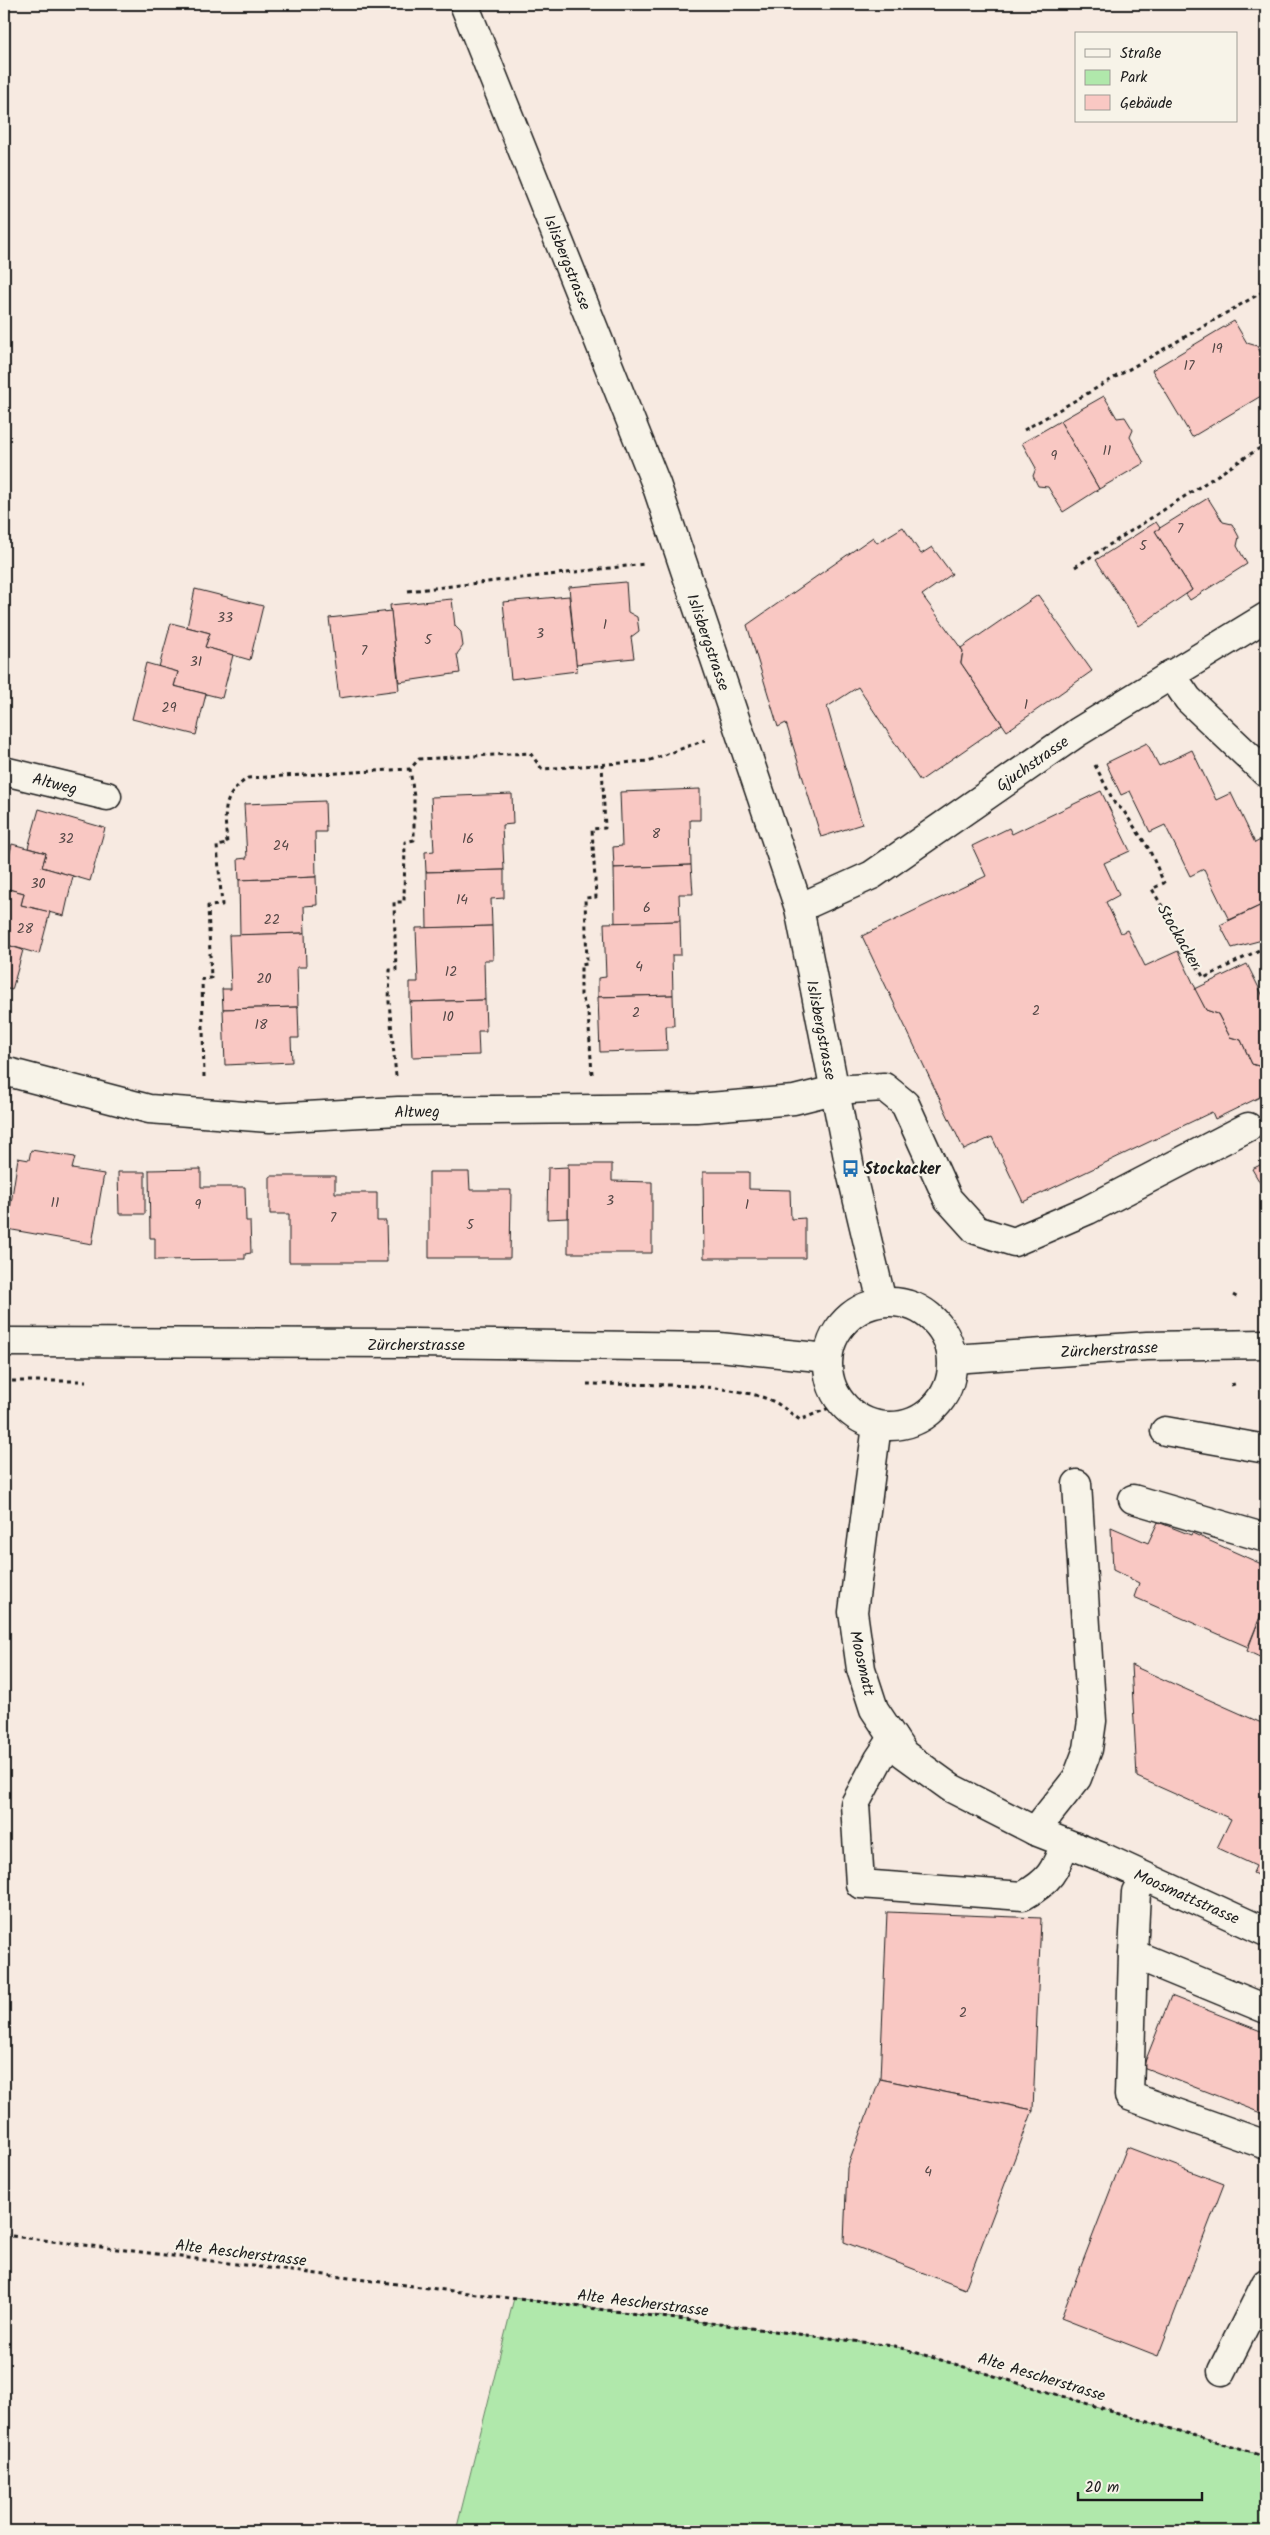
<svg xmlns="http://www.w3.org/2000/svg" width="1270" height="2535" font-family="Kalam,sans-serif">
<style>
.green{fill:#b0e8ab;stroke:#668264}
.building{fill:#f9c8c3;stroke:#1c1c1c}
.lines{fill:none;stroke-linecap:round;stroke-linejoin:round}
.minor-casing{stroke:#1c1c1c;stroke-width:31}
.path{stroke:#1c1c1c;stroke-width:3;stroke-dasharray:4 4;stroke-linecap:butt}
.minor{stroke:#f7f3e8;stroke-width:28}
.labels{text-anchor:middle;stroke-width:4.5;stroke-linejoin:round;paint-order:stroke}
.number-label{font-size:14px;fill:#534746}
.street-label{font-size:16px;fill:#1c1c1c;stroke:#f7f3e8}
.poi-label{font-size:16px;font-weight:bold;fill:#1c1c1c;stroke:#f7f3e8;text-anchor:start}
</style>
<rect width="100%" height="100%" fill="#f7eae1"/>
<filter id="ink" filterUnits="userSpaceOnUse"><feTurbulence type="fractalNoise" baseFrequency=".02" numOctaves="2"/><feDisplacementMap in="SourceGraphic" scale="10" xChannelSelector="R" yChannelSelector="G"/><feConvolveMatrix kernelMatrix="1 2 1 2 8 2 1 2 1" color-interpolation-filters="sRGB"/></filter>
<g filter="url(#ink)">
<!-- green -->
<path class="green" d="M514 2298 894 2346 1266 2457V2531H456Z"/>
<!-- building -->
<g class="building">
<path d="M1234 321 1247 343 1257 346 1263 357 1262 367 1266 375V393L1192 437 1152 370Z"/>
<path d="M1104 396 1117 418 1125 417 1133 430 1130 437 1144 463 1099 489 1060 421Z"/>
<path d="M1060 421 1099 489 1063 512 1048 487 1038 486 1033 476 1036 468 1022 443Z"/>
<path d="M1208 498 1223 522 1232 524 1239 537 1237 546 1247 564 1190 600 1186 594 1192 590 1155 531Z"/>
<path d="M1156 522 1160 528 1155 531 1192 590 1139 626 1096 560Z"/>
<path d="M903 527 921 554 932 547 952 574 922 595 963 651 961 663 1002 724 920 781 858 687 827 707 862 824 821 837 786 723 778 727 747 625 873 537 877 543Z"/>
<path d="M626 582 628 612 637 617 639 631 631 637 634 658 576 664 569 587Z"/>
<path d="M195 589 263 606 250 660 205 647 210 633 187 627Z"/>
<path d="M1038 595 1092 671 1007 731 961 663 963 651 961 648Z"/>
<path d="M569 596 577 671 511 679 503 602Z"/>
<path d="M452 599 455 626 461 632 463 646 457 654 460 673 399 682 390 605Z"/>
<path d="M391 611 399 690 339 698 329 618Z"/>
<path d="M171 623 210 633 205 647 233 655 222 698 174 686 178 672 159 667Z"/>
<path d="M146 663 178 672 174 686 206 694 196 735 132 719Z"/>
<path d="M1147 743 1159 766 1192 750 1216 800 1231 793 1255 843 1266 837V903L1229 920 1204 869 1190 876 1165 825 1150 832 1130 791 1121 795 1106 763Z"/>
<path d="M700 789V820H690L691 865 614 868 613 847 622 846 620 792Z"/>
<path d="M1101 791 1130 851 1104 863 1119 895 1106 902 1121 933 1127 930 1145 966 1178 951 1206 1010 1218 1014 1230 1037 1241 1040 1252 1064 1265 1068 1266 1094 1215 1119 1212 1112 1023 1202 992 1137 964 1150 862 936 986 876 972 846 1009 828 1012 834Z"/>
<path d="M512 794 513 824 502 825 504 870 426 872 425 852 434 851 431 797Z"/>
<path d="M325 801 326 832H315L316 877 239 880 238 859 247 858 244 804Z"/>
<path d="M39 809 105 828 90 881 42 867 46 853 28 848Z"/>
<path d="M12 844 46 853 42 867 73 876 64 916 21 905 24 893 4 888V877Z"/>
<path d="M691 865 693 894H679L680 921 615 923 614 868Z"/>
<path d="M504 870V898L491 899 492 926 427 928 426 872Z"/>
<path d="M316 877 317 905 304 906 305 933 240 935 239 880Z"/>
<path d="M4 888 24 893 21 905 50 912 39 954 4 944Z"/>
<path d="M1266 903V939L1232 948 1220 925Z"/>
<path d="M680 921 681 955H672L673 995 598 997V978L606 977 604 923Z"/>
<path d="M492 926 493 960H484L485 1000 410 1002V982H418L416 928Z"/>
<path d="M305 933 306 967H297L298 1007 223 1009 222 989H231L229 935Z"/>
<path d="M4 944 23 950 12 990 4 988Z"/>
<path d="M1247 964 1266 1002V1071L1265 1068 1252 1064 1241 1040 1230 1037 1218 1014 1206 1010 1195 989Z"/>
<path d="M673 995 674 1026H666L667 1050 600 1052 598 997Z"/>
<path d="M485 1000 486 1031H478L479 1055 412 1057 410 1002Z"/>
<path d="M298 1007 299 1038H291L292 1062 225 1065 223 1009Z"/>
<path d="M31 1150 75 1157 72 1169 104 1174 92 1244 7 1229 18 1158 29 1160Z"/>
<path d="M1266 1162V1193L1252 1169Z"/>
<path d="M568 1164H612V1181L652 1182V1253H568Z"/>
<path d="M568 1167V1218L547 1219 548 1168Z"/>
<path d="M201 1169V1187H245L246 1221H250L251 1253 245 1254V1259L155 1260V1238H150L149 1170Z"/>
<path d="M118 1172H145V1214H119Z"/>
<path d="M429 1172H469L470 1190H511L510 1258H429Z"/>
<path d="M703 1172H749V1189L790 1190 791 1219 805 1218V1258H704Z"/>
<path d="M270 1176H335V1193H377V1221H386L387 1262H289V1214H270Z"/>
<path d="M1158 1522 1191 1535 1192 1533 1266 1566V1602L1248 1647 1134 1597 1139 1583 1113 1570 1111 1527 1148 1543Z"/>
<path d="M1266 1602V1660L1247 1651Z"/>
<path d="M1131 1665 1266 1725V1879L1253 1873 1256 1866 1217 1848 1231 1819 1137 1777Z"/>
<path d="M887 1912 1041 1918 1033 2110 880 2079Z"/>
<path d="M1171 1996 1266 2033V2115L1143 2067Z"/>
<path d="M880 2079 1033 2110 965 2289 844 2242 847 2168Z"/>
<path d="M1127 2147 1224 2184 1158 2356 1061 2318Z"/>
</g>
<g class="lines">
<defs>
<g id="minor">
<path d="M464 4 656 484 799 908 850 1168 882 1302"/>
<path d="M1171 674 1188 699 1266 773"/>
<path d="M4 771 107 796"/>
<path d="M799 908 872 875 1078 732 1266 617"/>
<path d="M4 1071 149 1109 270 1118 398 1111 697 1108 794 1100 834 1090 884 1087 905 1104 948 1199 976 1230 1014 1242 1088 1210 1248 1127"/>
<circle cx="890" cy="1364" r="62"/>
<path d="M4 1342 414 1343 719 1347 828 1358"/>
<path d="M953 1359 1147 1346 1266 1344"/>
<path d="M877 1425 853 1612 861 1669 874 1709 904 1754 951 1788 1035 1831 1107 1859 1266 1932"/>
<path d="M1165 1431 1266 1449"/>
<path d="M1133 1499 1266 1538"/>
<path d="M893 1738 879 1759 855 1804 860 1884 1023 1896C1050 1881 1055 1871 1065 1843"/>
<path d="M1035 1831 1077 1778 1088 1749 1092 1721 1077 1484"/>
<path d="M1145 1877 1136 1892 1133 1954 1266 2009"/>
<path d="M1133 1954 1129 2096 1266 2145"/>
<path d="M1222 2371 1266 2283"/>
</g>
</defs>
<!-- minor casing -->
<use href="#minor" class="minor-casing"/>
<!-- path -->
<g class="path">
<path d="M1024 430 1266 290"/>
<path d="M1075 567 1266 444"/>
<path d="M408 591 645 564"/>
<path d="M1095 765 1115 804 1123 810 1149 849 1164 883 1152 889 1204 978 1261 949 1266 960"/>
<path d="M592 1074 588 1013 581 995V965L587 964 585 898 596 897 592 829 605 828 602 764"/>
<path d="M396 1076 389 1002 390 970H396L394 902H404L405 842 414 840V797L410 769"/>
<path d="M204 1077 202 979 211 978 208 906 222 905 217 846 227 844C225 814 220 797 248 778L410 769 419 759 530 753 542 769 648 761 705 740"/>
<path d="M1233 1295 1238 1298"/>
<path d="M4 1381H86"/>
<path d="M587 1384C635 1385 739 1381 778 1404 786 1409 793 1415 800 1420L841 1403"/>
<path d="M1231 1385 1238 1383"/>
<path d="M4 2235 894 2346 1266 2457"/>
</g>
<!-- minor -->
<use href="#minor" class="minor"/>
</g>
</g>
<!-- icons -->
<defs>
<symbol id="bus-bare" viewBox="-9 -9 18 18"><path d="M-5-6H5V4H4V6H2V4H-2V6H-4V4H-5ZM-3.5-4V0h7V-4ZM-3.5 1.2v1.5H-2V1.2ZM2 1.2v1.5H3.5V1.2Z" fill="#1f6fb2" stroke="#f7f3e8" stroke-width="2.5" paint-order="stroke"/></symbol>
</defs>
<g fill-rule="evenodd">
<use href="#bus-bare" x="838" y="1156" width="25" height="25"/>
</g>
<g class="labels">
<!-- number labels -->
<g class="number-label">
<text x="1217" y="353">19</text>
<text x="1189" y="370">17</text>
<text x="1107" y="455">11</text>
<text x="1054" y="460">9</text>
<text x="1180" y="533">7</text>
<text x="1143" y="550">5</text>
<text x="225" y="622">33</text>
<text x="605" y="629">1</text>
<text x="540" y="638">3</text>
<text x="428" y="644">5</text>
<text x="364" y="655">7</text>
<text x="196" y="666">31</text>
<text x="1026" y="709">1</text>
<text x="169" y="712">29</text>
<text x="656" y="838">8</text>
<text x="66" y="843">32</text>
<text x="468" y="843">16</text>
<text x="281" y="850">24</text>
<text x="38" y="888">30</text>
<text x="462" y="904">14</text>
<text x="647" y="912">6</text>
<text x="272" y="924">22</text>
<text x="25" y="933">28</text>
<text x="639" y="971">4</text>
<text x="451" y="976">12</text>
<text x="264" y="983">20</text>
<text x="1036" y="1015">2</text>
<text x="636" y="1017">2</text>
<text x="448" y="1021">10</text>
<text x="261" y="1029">18</text>
<text x="610" y="1205">3</text>
<text x="55" y="1207">11</text>
<text x="198" y="1209">9</text>
<text x="747" y="1209">1</text>
<text x="333" y="1222">7</text>
<text x="470" y="1229">5</text>
<text x="963" y="2017">2</text>
<text x="928" y="2176">4</text>
</g>
<!-- street labels -->
<g class="street-label">
<text transform="translate(568 262) rotate(68)" y="6">Islisbergstrasse</text>
<text transform="translate(709 642) rotate(71)" y="6">Islisbergstrasse</text>
<text transform="translate(1032 763) rotate(-35)" y="6">Gjuchstrasse</text>
<text transform="translate(55 783) rotate(14)" y="6">Altweg</text>
<text transform="translate(1180 936) rotate(60)" y="6">Stockacker</text>
<text transform="translate(822 1030) rotate(79)" y="6">Islisbergstrasse</text>
<text transform="translate(417 1111) rotate(-1)" y="6">Altweg</text>
<text x="416" y="1350">Zürcherstrasse</text>
<text transform="translate(1109 1349) rotate(-3)" y="6">Zürcherstrasse</text>
<text transform="translate(863 1663) rotate(77)" y="6">Moosmatt</text>
<text transform="translate(1187 1896) rotate(24)" y="6">Moosmattstrasse</text>
<text transform="translate(241 2252) rotate(7)" y="6">Alte Aescherstrasse</text>
<text transform="translate(643 2302) rotate(7)" y="6">Alte Aescherstrasse</text>
<text transform="translate(1042 2376) rotate(17)" y="6">Alte Aescherstrasse</text>
</g>
<!-- poi labels -->
<g class="poi-label">
<text x="864" y="1174">Stockacker</text>
</g>
</g>
<!-- margin -->
<rect width="1270" height="2535" fill="none" stroke="#f7f3e8" stroke-width="20"/>
<rect x="10" y="10" width="1250" height="2515" fill="none" stroke="#1c1c1c" stroke-width="2" filter="url(#ink)"/>
<!-- legend -->
<rect x="1075" y="32" width="162" height="90" fill="#f7f3e8" stroke="#9f9d96"/>
<rect x="1085" y="49" width="25" height="8" fill="#f7f3e8" stroke="#9f9d96"/>
<text x="1120" y="58" font-size="15" fill="#1c1c1c">Straße</text>
<rect x="1085" y="70" width="25" height="15" fill="#b0e8ab" stroke="#9f9d96"/>
<text x="1120" y="82" font-size="15" fill="#1c1c1c">Park</text>
<rect x="1085" y="95" width="25" height="15" fill="#f9c8c3" stroke="#9f9d96"/>
<text x="1120" y="108" font-size="15" fill="#1c1c1c">Gebäude</text>
<!-- scale -->
<path d="M1078 2492v8h124v-8" fill="none" stroke="#1c1c1c" stroke-width="2.5"/>
<text x="1085" y="2492" font-size="15" fill="#1c1c1c" stroke="#f7f3e8" stroke-width="4" paint-order="stroke">20 m</text>
</svg>
